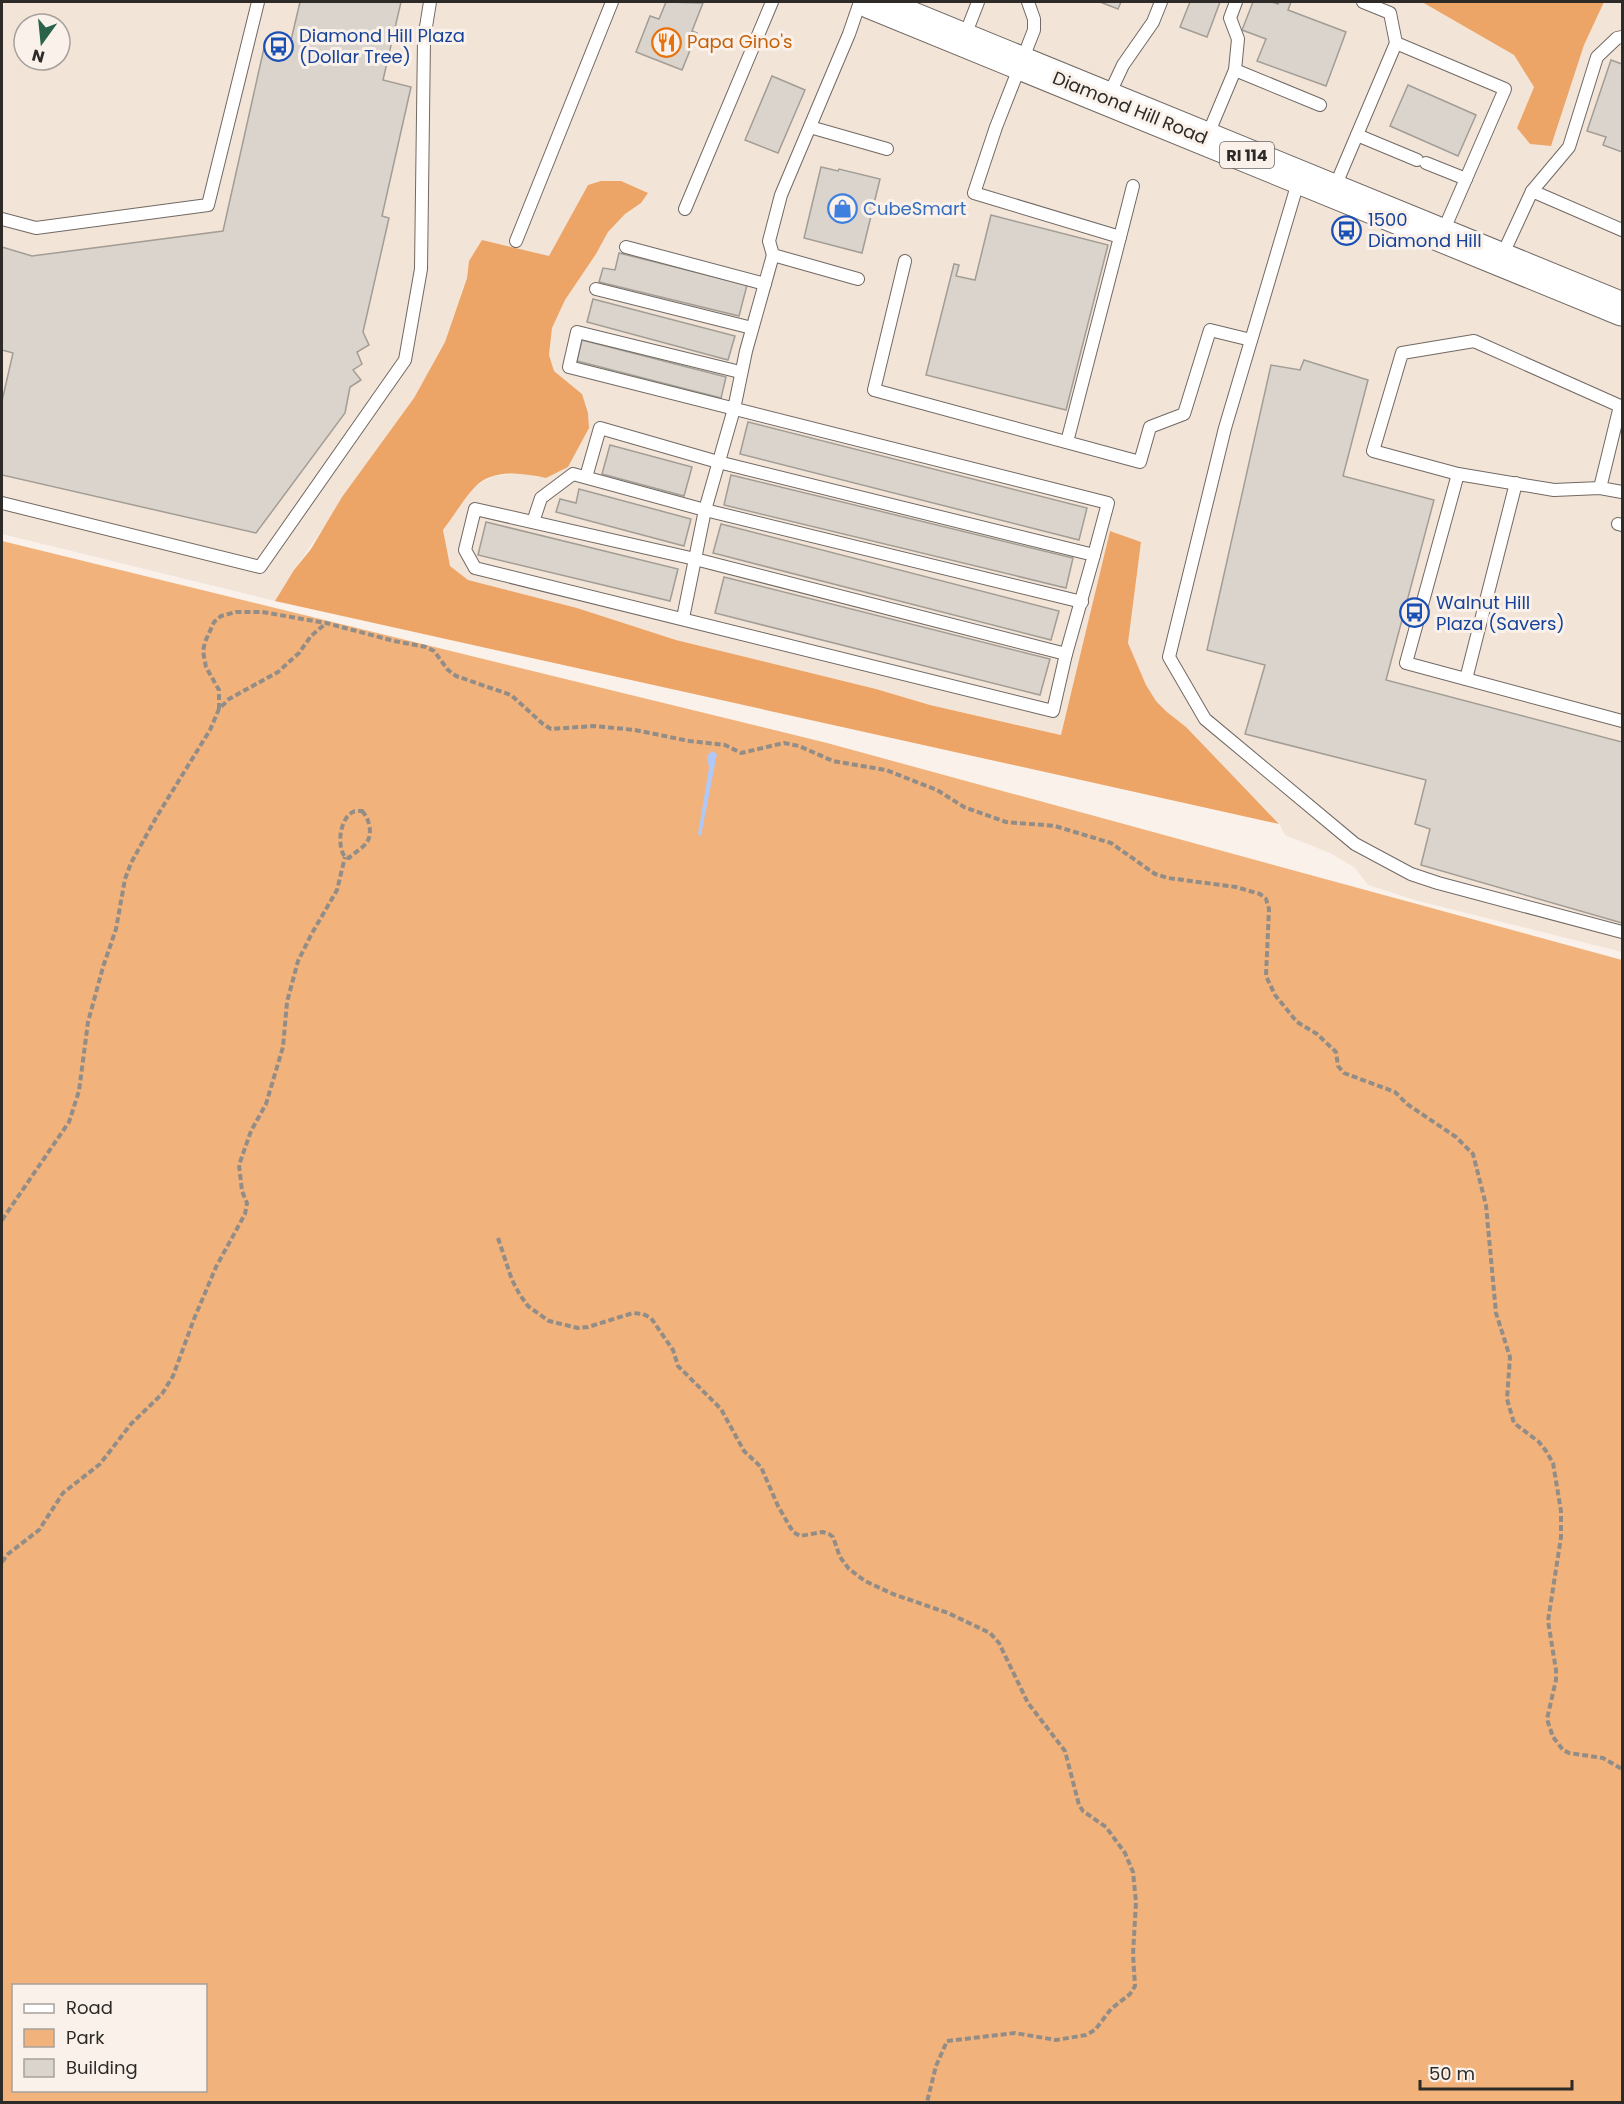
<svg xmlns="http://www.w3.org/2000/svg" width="1624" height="2104" font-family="Poppins,sans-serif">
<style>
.built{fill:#f3e4d8;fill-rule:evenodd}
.green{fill:#f2b27b;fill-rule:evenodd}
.forest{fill:#eca567}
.water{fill:#b0c8f6}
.building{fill:#dad4cc;stroke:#a29d95;stroke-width:1.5}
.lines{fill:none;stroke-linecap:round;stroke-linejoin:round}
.service-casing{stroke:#716963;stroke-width:14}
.primary-casing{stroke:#716963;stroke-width:35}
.path{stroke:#938d88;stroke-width:4;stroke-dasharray:6 3;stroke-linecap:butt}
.service{stroke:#fff;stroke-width:12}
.primary{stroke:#fff;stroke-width:33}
.labels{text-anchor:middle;stroke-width:6;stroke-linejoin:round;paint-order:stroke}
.shield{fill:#f9f1ea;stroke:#6a6662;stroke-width:1.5}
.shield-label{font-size:16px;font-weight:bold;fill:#2d2a27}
.transit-label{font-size:18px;fill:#164399;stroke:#f9f1ea;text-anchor:start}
.food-label{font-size:18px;fill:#c56008;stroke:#f9f1ea;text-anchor:start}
.street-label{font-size:18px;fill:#2d2a27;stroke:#f9f1ea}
.shop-label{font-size:18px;fill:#366cbe;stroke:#f9f1ea;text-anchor:start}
</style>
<rect width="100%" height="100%" fill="#f9f1ea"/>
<!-- built -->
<path class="built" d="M2 2H1422L1514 55 1534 87 1517 128 1584 45 1604 2H1622V952L1418 901 1368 885 1354 867 1330 853 1285 835 1279 823 1156 701 1146 685 1128 643 1141 542 1110 531 1062 735 930 705 876 689 676 640 577 608 468 580 449 566 443 530 475 486 494 476 523 473 546 478 568 467 589 428 575 388 554 371 549 355 552 328 565 300 596 254 608 232 625 214 641 203 588 185 549 257 469 261 467 277 445 342 414 398 294 570 275 601 2 534ZM24 24H60V60H24Z"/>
<!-- green -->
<path class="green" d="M2 541 827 743 1622 960V2102H2ZM14 1986H206V2090H14Z"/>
<!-- forest -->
<g class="forest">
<path d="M1422 2H1604L1584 45 1551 146 1530 144 1517 128 1534 87 1514 55Z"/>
<path d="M601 181H621L648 193 641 203 625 214 608 232 596 254 565 300 552 328 549 355 554 371 582 394 588 413 589 428 568 467 546 478C523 473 492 468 474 488 463 500 454 516 443 530L450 566 468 580 577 608 676 640 876 689 930 705 1061 735 1110 531 1141 542 1128 643 1146 685 1156 701 1167 712 1186 727 1279 824 275 601 294 570 311 549 342 497 414 398 445 342 467 278 469 261 482 240 549 256 588 185Z"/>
</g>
<!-- water -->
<path class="water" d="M712 751 717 754 701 836 698 834 709 768 707 756Z"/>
<!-- building -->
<g class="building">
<path d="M300 2H401L383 80 411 87 382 216 389 218 363 332 369 345 357 352 362 364 353 370 361 380 350 387 345 413 256 533 2 475V401L13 353 2 350V247L32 256 223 231 264 48 288 53Z"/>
<path d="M666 2 703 3 692 31 697 33 682 70 636 52 650 16 659 19Z"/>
<path d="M1100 2H1121L1118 9Z"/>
<path d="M1190 2H1220L1207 37 1180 27Z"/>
<path d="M1253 2H1272L1278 4 1279 2H1291L1288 10 1346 32 1326 86 1257 61 1266 39 1242 30Z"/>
<path d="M1611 60 1622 64V152L1603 145 1606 137 1587 131Z"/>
<path d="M772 76 805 90 778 153 745 140Z"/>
<path d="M1408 85 1476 115 1458 156 1390 126Z"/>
<path d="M821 167 838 171 839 169 880 179 862 253 804 238Z"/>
<path d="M991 215 1108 245 1066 410 926 375 954 264 959 265 956 276 975 280Z"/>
<path d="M619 253 747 285 739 316 599 282 603 268 615 270Z"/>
<path d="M593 299 735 336 728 360 587 322Z"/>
<path d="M582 340 726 377 721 398 577 361Z"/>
<path d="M1304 360 1368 380 1343 476 1434 500 1386 680 1622 742V923L1421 865 1430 829 1415 824 1426 780 1245 734 1265 665 1207 650 1271 365 1300 370Z"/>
<path d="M748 422 1087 508 1079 540 740 454Z"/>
<path d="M610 445 692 467 684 496 602 474Z"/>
<path d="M731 475 1073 558 1066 588 724 505Z"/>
<path d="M579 489 691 519 684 546 556 512 560 499 576 503Z"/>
<path d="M486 522 678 569 670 601 478 555Z"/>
<path d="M721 524 1059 611 1051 640 713 553Z"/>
<path d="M724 577 1050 659 1040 695 715 613Z"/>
</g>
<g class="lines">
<defs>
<g id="service">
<path d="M1028 2 1034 19V30L996 127 974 193 1120 237 1067 442"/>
<path d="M1363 2 1390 13 1396 43"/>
<path d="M964 38 978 2"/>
<path d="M1235 70 1238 39 1230 18 1236 2"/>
<path d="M1108 97 1123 65 1153 22 1161 2"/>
<path d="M810 127 887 149"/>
<path d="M1357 135 1417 160"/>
<path d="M1206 139 1235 70 1320 105"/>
<path d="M1426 163 1466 179"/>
<path d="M1299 179 1225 428 1169 657 1205 719 1355 844 1411 874 1438 883 1622 932"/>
<path d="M1334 189 1396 43 1505 89 1442 234"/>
<path d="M1532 191 1569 147 1597 57 1617 38 1622 37"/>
<path d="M685 209 772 2"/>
<path d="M2 219 36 228 208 205 258 2"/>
<path d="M1120 237 1133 186"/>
<path d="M516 241 612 2"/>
<path d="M626 247 765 284"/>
<path d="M773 255 746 351 734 409 705 510 695 559 1066 654"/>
<path d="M1501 258 1532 191 1622 230"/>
<path d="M905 261 874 390 1140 462 1150 427 1184 414 1210 330 1251 340"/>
<path d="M858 279 773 255 769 241 781 195 849 34 860 2"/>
<path d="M596 289 752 328"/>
<path d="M740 372 577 332 569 367 1108 503 1094 555"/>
<path d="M1458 474 1406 663 1622 721"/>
<path d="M586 477 600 428 718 462 1094 555 1066 654 1053 711 475 568 465 550 475 509 695 559 683 618"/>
<path d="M1600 488 1620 406 1474 341 1402 353 1373 451 1458 474 1554 490 1600 488 1622 492"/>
<path d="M2 503 260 567 405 360 421 269 424 39 430 2"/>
<path d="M533 522 541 498 573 474 705 510 1082 602"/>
<path d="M1618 524 1622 525"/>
<path d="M1466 679 1516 483"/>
</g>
<path id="primary" d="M871 2 1622 309"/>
</defs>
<!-- service casing -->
<use href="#service" class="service-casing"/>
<!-- primary casing -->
<use href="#primary" class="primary-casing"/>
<!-- path -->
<g class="path">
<path d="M219 709V690L206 667 203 651 205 642 214 622 221 616 236 612H262L326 623 394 641 426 647 434 651 448 670 456 676 511 695 543 724 551 729 594 726 635 730 689 741 725 745 741 753 784 743 799 746 833 761 886 770 937 790 964 807 1006 822 1055 826 1111 843 1155 874 1168 878 1236 887 1260 894 1266 899 1269 909 1266 976 1275 995 1297 1022 1317 1034 1336 1052 1338 1066 1344 1073 1395 1092 1407 1104 1456 1137 1473 1154 1486 1205 1496 1313 1510 1357 1507 1399 1514 1423 1539 1442 1546 1451 1553 1463 1561 1511V1537L1548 1621 1556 1670V1680L1547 1719 1553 1737 1563 1750 1569 1753 1603 1758 1622 1769"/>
<path d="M362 811C369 818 373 833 367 842 363 848 354 853 349 858L345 857C337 847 339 819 353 812 354 811 360 811 362 811Z"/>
<path d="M2 1220 69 1122 79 1091 88 1022 103 967 116 929 125 879 131 863 157 816 210 730 219 709 229 699 278 672 299 653 311 636 325 624"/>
<path d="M498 1238 512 1280 520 1295 528 1306 549 1321 578 1328 588 1327 633 1313 643 1314 651 1318 673 1350 678 1366 721 1409 744 1451 761 1467 778 1506 793 1532 800 1536 823 1532 829 1534 833 1537 840 1557 849 1569 865 1581 893 1594 948 1613 990 1633 999 1643 1028 1703 1065 1751 1079 1805 1083 1811 1106 1827 1125 1853 1133 1872 1136 1902 1133 1954 1135 1986 1130 1994 1111 2009 1095 2030 1086 2035 1056 2040 1015 2033 947 2041 936 2066 927 2102"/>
<path d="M2 1562 8 1554 39 1530 63 1493 100 1464 131 1424 162 1394 173 1376 194 1319 216 1267 245 1214 247 1203 242 1191 239 1165 251 1131 266 1104 283 1047 287 1002 298 961 311 935 337 890 345 857"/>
</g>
<!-- service -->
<use href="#service" class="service"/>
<!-- primary -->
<use href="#primary" class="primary"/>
</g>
<!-- icons -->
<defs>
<symbol id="restaurant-ring" viewBox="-11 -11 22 22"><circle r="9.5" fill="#f9f1ea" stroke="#e8710a" stroke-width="1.5"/><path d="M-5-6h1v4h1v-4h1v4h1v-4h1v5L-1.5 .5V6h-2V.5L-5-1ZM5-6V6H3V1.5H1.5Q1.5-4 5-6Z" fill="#e8710a"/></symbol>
<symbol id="bus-ring" viewBox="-11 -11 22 22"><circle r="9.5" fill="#f9f1ea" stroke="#1a4fb4" stroke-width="1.5"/><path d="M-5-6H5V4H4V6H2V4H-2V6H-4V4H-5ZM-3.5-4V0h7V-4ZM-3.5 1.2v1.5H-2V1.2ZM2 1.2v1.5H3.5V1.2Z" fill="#1a4fb4"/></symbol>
<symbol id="shop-ring" viewBox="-11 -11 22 22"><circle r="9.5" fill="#f9f1ea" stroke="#3f7fe0" stroke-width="1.5"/><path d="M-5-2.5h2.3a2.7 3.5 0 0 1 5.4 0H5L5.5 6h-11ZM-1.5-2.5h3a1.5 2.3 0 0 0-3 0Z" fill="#3f7fe0"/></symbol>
</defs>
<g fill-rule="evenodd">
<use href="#restaurant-ring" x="650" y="26" width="33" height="33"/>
<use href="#bus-ring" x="262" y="30" width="33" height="33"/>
<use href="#shop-ring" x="826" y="192" width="33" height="33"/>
<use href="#bus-ring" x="1330" y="214" width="33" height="33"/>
<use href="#bus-ring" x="1398" y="596" width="33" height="33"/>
</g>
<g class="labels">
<!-- shield labels -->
<rect class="shield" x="1220" y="142" width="54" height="26" rx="4.5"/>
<g class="shield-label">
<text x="1247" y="161">RI 114</text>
</g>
<!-- transit labels -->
<g class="transit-label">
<text x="299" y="42">Diamond Hill Plaza<tspan x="299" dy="21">(Dollar Tree)</tspan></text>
<text x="1368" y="226">1500<tspan x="1368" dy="21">Diamond Hill</tspan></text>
<text x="1436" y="609">Walnut Hill<tspan x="1436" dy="21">Plaza (Savers)</tspan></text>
</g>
<!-- food labels -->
<g class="food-label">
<text x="687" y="48">Papa Gino's</text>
</g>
<!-- street labels -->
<g class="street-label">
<text transform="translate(1130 108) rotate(22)" y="6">Diamond Hill Road</text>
</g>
<!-- shop labels -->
<g class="shop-label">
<text x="863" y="215">CubeSmart</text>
</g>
</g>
<!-- border -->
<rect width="1624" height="2104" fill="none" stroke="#2d2a27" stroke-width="6"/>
<!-- legend -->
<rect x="12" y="1984" width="195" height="108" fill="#f9f1ea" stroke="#a7a19c" stroke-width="1.5"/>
<rect x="24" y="2004" width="30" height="9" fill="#ffffff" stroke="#a7a19c" stroke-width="1.5"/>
<text x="66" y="2014" font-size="18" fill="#2d2a27">Road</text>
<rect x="24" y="2029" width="30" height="18" fill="#f2b27b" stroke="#a7a19c" stroke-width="1.5"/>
<text x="66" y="2044" font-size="18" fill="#2d2a27">Park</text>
<rect x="24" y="2059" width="30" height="18" fill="#dad4cc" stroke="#a7a19c" stroke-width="1.5"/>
<text x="66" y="2074" font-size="18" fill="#2d2a27">Building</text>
<!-- north arrow -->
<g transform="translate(42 42) rotate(195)"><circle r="28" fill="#f9f1ea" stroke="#a7a19c" stroke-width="1.5"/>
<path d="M0-4.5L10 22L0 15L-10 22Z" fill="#29634c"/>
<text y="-9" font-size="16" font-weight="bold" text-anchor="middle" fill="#2d2a27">N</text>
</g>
<!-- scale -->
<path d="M1420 2080v9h152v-9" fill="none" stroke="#2d2a27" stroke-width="3"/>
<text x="1429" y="2080" font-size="18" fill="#2d2a27" stroke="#f9f1ea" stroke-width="4.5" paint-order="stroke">50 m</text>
</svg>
